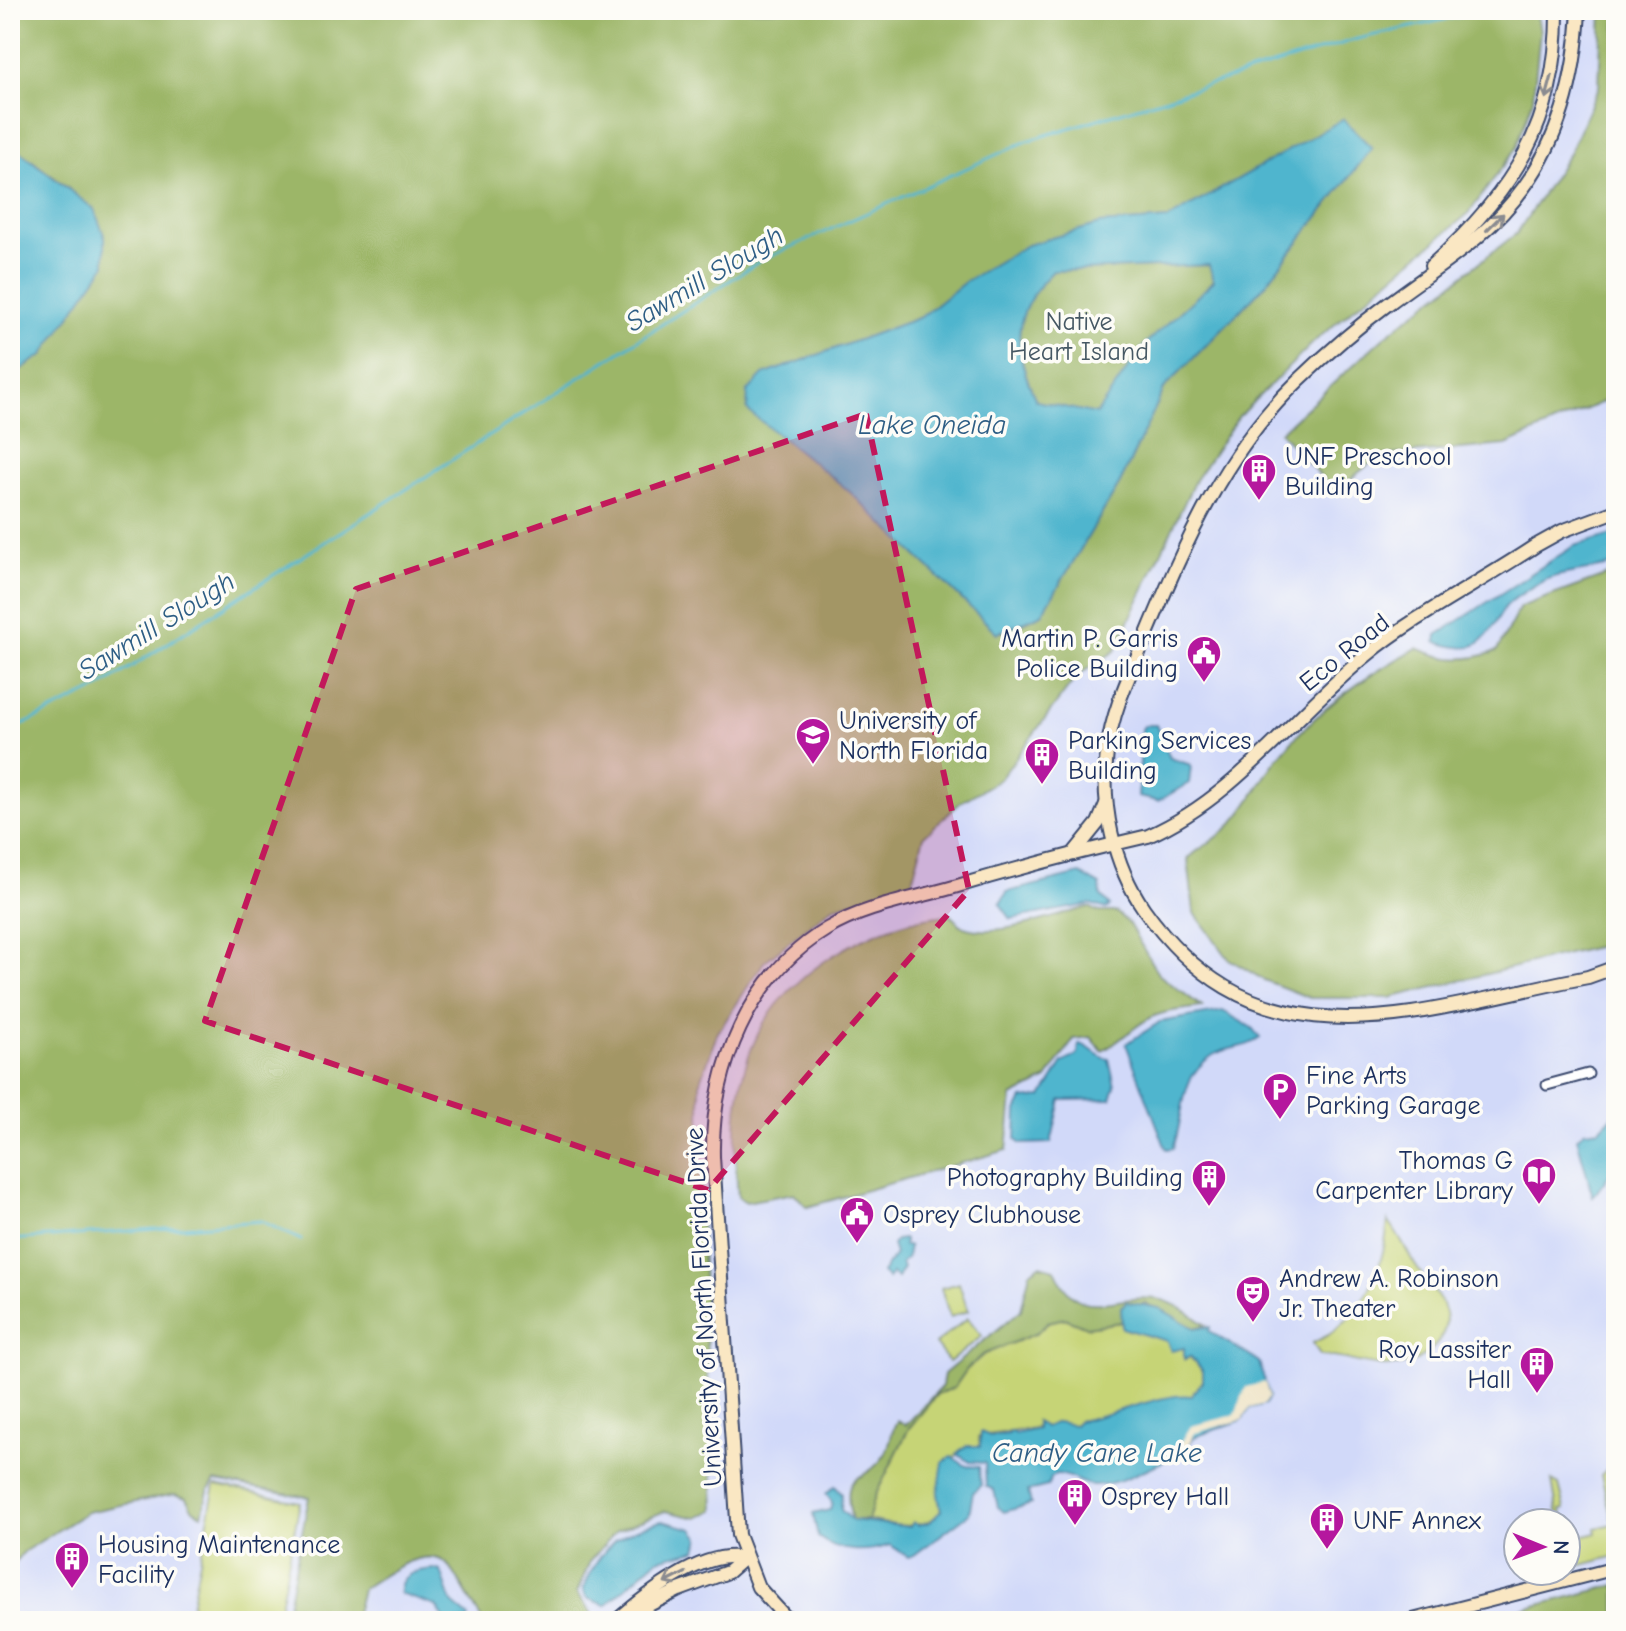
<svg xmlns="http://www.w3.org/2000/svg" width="1626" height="1631" font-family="'Comic Neue',sans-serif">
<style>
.built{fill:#d1d9f9;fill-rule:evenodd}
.green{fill:#c6d476;stroke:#70826a;stroke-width:2}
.forest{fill:#9cb667;stroke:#5c7262;stroke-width:2;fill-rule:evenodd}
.water{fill:#50b5ce;stroke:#367296;stroke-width:2;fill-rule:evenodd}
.pier{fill:#f0e6cc}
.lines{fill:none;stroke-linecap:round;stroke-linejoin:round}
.stream{stroke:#50b5ce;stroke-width:3}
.street-casing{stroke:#3b4a6e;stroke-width:13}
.secondary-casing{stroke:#3b4a6e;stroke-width:16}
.street{stroke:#fff;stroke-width:9}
.secondary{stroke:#fae7c3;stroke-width:12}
.oneway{stroke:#8a8b90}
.marked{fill:#c2185b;fill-opacity:0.2;stroke:#c2185b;stroke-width:6;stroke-dasharray:16 10;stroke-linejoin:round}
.labels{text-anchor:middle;stroke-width:7;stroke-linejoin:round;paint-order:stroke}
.park-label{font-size:26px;fill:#465864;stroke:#fdfcf7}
.poi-label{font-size:26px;fill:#1b2f5e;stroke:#fdfcf7;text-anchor:start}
.street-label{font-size:26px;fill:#1b2f5e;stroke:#fdfcf7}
.water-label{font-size:28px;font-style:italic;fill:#2e5e85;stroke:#fdfcf7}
</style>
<rect width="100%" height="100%" fill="#fdfcf7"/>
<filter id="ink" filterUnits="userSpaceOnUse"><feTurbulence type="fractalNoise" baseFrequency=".0125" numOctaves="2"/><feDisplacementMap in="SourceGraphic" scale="16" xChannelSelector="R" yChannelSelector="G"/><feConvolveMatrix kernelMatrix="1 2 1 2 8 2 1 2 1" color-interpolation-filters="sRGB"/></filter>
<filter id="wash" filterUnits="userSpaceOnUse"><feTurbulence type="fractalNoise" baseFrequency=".006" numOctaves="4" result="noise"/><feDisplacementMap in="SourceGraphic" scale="32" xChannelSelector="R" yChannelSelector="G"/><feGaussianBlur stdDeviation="1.8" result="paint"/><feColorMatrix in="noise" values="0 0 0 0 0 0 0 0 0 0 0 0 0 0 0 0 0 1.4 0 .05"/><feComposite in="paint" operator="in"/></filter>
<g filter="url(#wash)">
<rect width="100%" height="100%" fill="#f0e6cc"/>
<!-- built -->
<path class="built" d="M10 10H1616V1621H10ZM1518 1523H1566V1571H1518Z"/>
<!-- green -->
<g class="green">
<path d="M1388 1221C1398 1234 1405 1248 1414 1263 1429 1289 1466 1316 1432 1349 1420 1360 1410 1365 1394 1366 1369 1368 1345 1356 1320 1356L1313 1343C1363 1320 1383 1272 1388 1221Z"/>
<path d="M959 1283 968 1311 950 1317 941 1288Z"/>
<path d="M968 1318 982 1336 949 1362 935 1344Z"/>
<path d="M1065 1318 1087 1327 1122 1322 1127 1330 1168 1341 1169 1347 1184 1348 1185 1359 1189 1356 1203 1371V1381L1191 1396 1123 1409 1120 1413 1078 1421 1074 1425 1045 1427 1036 1422 1037 1428 979 1436 980 1446H967C945 1464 934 1481 941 1512 924 1532 894 1526 868 1520L875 1496 909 1428 937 1394 954 1388 967 1369 984 1354 1035 1334 1048 1322Z"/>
<path d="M1616 1458V1556L1567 1569 1566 1531 1569 1540 1597 1533 1596 1528 1613 1524 1601 1475 1610 1466 1608 1461Z"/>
<path d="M1552 1481 1559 1485 1565 1509 1561 1510 1563 1519 1551 1522 1549 1519 1558 1516Z"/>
<path d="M215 1485 300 1502 277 1621H188Z"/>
</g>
<!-- forest -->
<g class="forest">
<path d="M10 10H1536L1540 31 1533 99 1516 148 1469 213 1316 340 1239 416 1195 480 1115 651 1077 676 1000 779 961 802 924 836 911 886 833 907 764 962 717 1034 700 1084 701 1219 714 1510 697 1518 665 1511 616 1531 590 1561 577 1593 592 1614 585 1621H483C472 1606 459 1578 449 1566 427 1541 381 1577 362 1589L354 1621H285L309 1497 215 1481 208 1491 202 1515 193 1510 186 1498 175 1494 87 1512 25 1551 10 1566V376L43 355 105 265V238L68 188 10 144ZM1343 120 1372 148 1264 286 1165 387 1120 483 1042 614 1007 631 997 633 848 490 748 410 763 375 921 317 1100 224 1168 219Z"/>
<path d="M1602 10H1616V396L1506 445 1379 456 1335 492 1280 432 1384 337 1517 233 1569 153 1599 87Z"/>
<path d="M1209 265 1214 280 1096 414 1036 401C1013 347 1009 314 1053 271Z"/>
<path d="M1616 572V942L1390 998H1310L1264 980 1229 959 1194 912 1188 859C1199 848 1211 843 1222 833 1246 814 1259 783 1277 759 1314 711 1364 677 1417 648 1446 661 1467 662 1497 651L1520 607Z"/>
<path d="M1089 907 1099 912H1116L1129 924 1158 974 1202 1007C1183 1010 1162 1010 1145 1021 1130 1030 1118 1043 1102 1051L1091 1037 1074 1039 1047 1079 1012 1097 1007 1150 807 1207 794 1193 746 1202 738 1197C734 1147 733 1092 753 1045 782 973 876 919 950 915 954 918 959 925 964 927 996 939 1057 915 1089 907Z"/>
<path d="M1040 1265 1055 1269C1078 1329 1116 1290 1162 1300 1177 1304 1194 1316 1206 1325L1194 1328 1145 1303 1122 1312V1322L1086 1327 1065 1318 1048 1322 1035 1334 984 1354 967 1369 954 1388 937 1394 909 1428 875 1496 868 1520H852C839 1467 863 1487 884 1456 891 1446 890 1432 897 1421L906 1425 942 1386 944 1374 1021 1310 1030 1272Z"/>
<path d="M1616 1585V1621H1477Z"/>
</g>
<!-- water -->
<g class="water">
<path d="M1343 119 1372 148 1264 286 1165 387 1120 483 1042 614 997 633 848 490 747 410 748 391 763 375 921 317 966 281 1027 245 1100 224 1168 219ZM1209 265 1214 281 1146 343 1096 414 1036 401C1013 348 1009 314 1053 271Z"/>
<path d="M10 144 94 209 105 238V265L43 355 10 376Z"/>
<path d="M1616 534V564C1595 571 1560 572 1543 581 1532 587 1509 600 1503 610 1484 644 1477 655 1436 642L1437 635 1574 546Z"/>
<path d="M1146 725H1156L1170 758 1191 765 1189 783 1158 801 1138 797 1142 728Z"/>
<path d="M1080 874 1100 885 1101 896 1110 906 1106 909 1091 904 1011 919 1000 904 1007 892Z"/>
<path d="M1223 1011 1252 1028 1260 1038C1246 1049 1228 1046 1213 1055 1177 1078 1186 1113 1173 1148L1166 1149 1126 1044 1160 1022Z"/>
<path d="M1079 1044C1090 1045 1096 1058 1109 1059L1115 1086 1111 1099 1061 1100 1051 1143 1021 1144 1016 1140 1017 1111 1023 1099 1042 1097 1063 1063 1078 1054Z"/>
<path d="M1616 1112V1173L1609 1175 1593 1197 1577 1138 1584 1131 1600 1129Z"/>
<path d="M904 1239V1246H909L907 1258 901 1263 903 1268 897 1278 892 1274 888 1279 882 1273 895 1254 892 1245 896 1240Z"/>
<path d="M1126 1302 1159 1308 1194 1328 1210 1327 1209 1331 1259 1362 1269 1397 1265 1404 1250 1408 1242 1420 1194 1437 1182 1455C1153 1462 1124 1486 1092 1485 1078 1484 1070 1474 1056 1474L1050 1478 1048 1486 1028 1491 1031 1504 1004 1512 998 1507 994 1490 986 1486 985 1463 970 1462 957 1454 967 1446H980L981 1432 990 1436 1009 1434 1010 1431 1015 1434 1037 1429 1036 1422 1045 1427 1057 1422 1074 1425 1078 1421C1106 1417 1169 1391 1191 1396L1203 1381V1371L1190 1356 1184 1359V1348L1171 1351 1167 1341 1122 1328 1121 1307Z"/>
<path d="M952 1457 966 1466 979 1467 981 1485 973 1492 969 1514 914 1555 908 1557 890 1545C866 1553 839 1553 818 1537L813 1514 830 1510 832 1502 826 1494 835 1486 842 1494 841 1510 852 1520 910 1527 913 1522 918 1525 930 1522 941 1511 938 1494 943 1462Z"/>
<path d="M662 1521 693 1529 700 1538 697 1550 658 1559 606 1605 587 1598 583 1590C601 1546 617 1532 662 1521Z"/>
<path d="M434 1569 441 1571 452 1603 469 1617 468 1621H446L436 1606 400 1594C398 1574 417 1570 434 1569Z"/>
</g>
<!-- pier -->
<path class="pier" d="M1265 1382 1269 1397 1265 1404 1250 1408 1242 1420 1195 1433 1182 1455 1172 1457 1191 1426 1235 1415 1246 1387Z"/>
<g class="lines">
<!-- stream -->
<g class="stream">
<path d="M10 731 97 689 760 261 1027 141 1357 39 1488 10"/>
<path d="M10 1240 261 1221 301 1240"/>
</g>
</g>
</g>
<g filter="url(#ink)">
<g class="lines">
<defs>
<path id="street" d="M1547 1085 1588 1074"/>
<g id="secondary">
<path d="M1579 10C1576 73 1562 135 1524 187 1488 238 1437 267 1388 304 1357 327 1327 353 1299 380 1225 451 1186 541 1147 634 1131 672 1112 710 1107 752 1101 806 1113 864 1144 909 1264 1078 1422 1008 1588 977L1616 967"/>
<path d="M1431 266C1513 192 1558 123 1557 10"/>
<path d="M1073 854 1098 823 1106 804"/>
<path d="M633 1613 679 1590 728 1572 744 1558"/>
<path d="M616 1621C646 1595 703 1549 744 1558"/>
<path d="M789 1621 758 1587 738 1535 713 1157C711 1069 749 976 827 929 865 906 913 899 954 887 1018 868 1083 851 1148 836 1237 797 1293 715 1367 655 1414 616 1483 581 1535 546L1562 531 1616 511"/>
<path d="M1409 1621 1616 1568"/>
</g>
</defs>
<!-- street casing -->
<use href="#street" class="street-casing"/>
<!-- secondary casing -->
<use href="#secondary" class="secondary-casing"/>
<!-- street -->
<use href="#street" class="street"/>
<!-- secondary -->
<use href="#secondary" class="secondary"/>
</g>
<!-- one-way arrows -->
<defs><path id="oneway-shaft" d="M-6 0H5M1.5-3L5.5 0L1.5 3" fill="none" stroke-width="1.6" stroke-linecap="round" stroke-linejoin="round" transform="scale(2)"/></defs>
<g class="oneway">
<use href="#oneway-shaft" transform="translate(1549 87) rotate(105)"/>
<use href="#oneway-shaft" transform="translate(1495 222) rotate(-45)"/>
<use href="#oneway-shaft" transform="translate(675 1578) rotate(153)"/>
</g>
</g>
<!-- marked area -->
<path class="marked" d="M866 414 969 890 708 1190 205 1021 356 589Z"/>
<!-- icons -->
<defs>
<symbol id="building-pin" viewBox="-11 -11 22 30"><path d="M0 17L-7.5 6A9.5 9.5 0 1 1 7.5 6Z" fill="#b5179e" stroke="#fdfcf7"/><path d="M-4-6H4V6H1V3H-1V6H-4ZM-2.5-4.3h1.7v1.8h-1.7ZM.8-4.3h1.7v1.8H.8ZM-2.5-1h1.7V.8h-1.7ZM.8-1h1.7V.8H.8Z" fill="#fff"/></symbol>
<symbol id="civic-pin" viewBox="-11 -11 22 30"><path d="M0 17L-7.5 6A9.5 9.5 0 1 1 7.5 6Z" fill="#b5179e" stroke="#fdfcf7"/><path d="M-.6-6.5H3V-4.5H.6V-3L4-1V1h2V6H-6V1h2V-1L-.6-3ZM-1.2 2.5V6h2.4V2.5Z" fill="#fff"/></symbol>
<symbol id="university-pin" viewBox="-11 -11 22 30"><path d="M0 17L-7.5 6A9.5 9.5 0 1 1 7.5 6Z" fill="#b5179e" stroke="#fdfcf7"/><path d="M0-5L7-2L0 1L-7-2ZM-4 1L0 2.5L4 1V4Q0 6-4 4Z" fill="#fff"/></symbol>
<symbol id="parking-pin" viewBox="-11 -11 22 30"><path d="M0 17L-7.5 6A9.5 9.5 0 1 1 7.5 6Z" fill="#b5179e" stroke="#fdfcf7"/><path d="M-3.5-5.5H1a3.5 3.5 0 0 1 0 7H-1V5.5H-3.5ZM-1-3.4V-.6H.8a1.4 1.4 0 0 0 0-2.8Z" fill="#fff"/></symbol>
<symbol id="library-pin" viewBox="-11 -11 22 30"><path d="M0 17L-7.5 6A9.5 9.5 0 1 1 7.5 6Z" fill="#b5179e" stroke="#fdfcf7"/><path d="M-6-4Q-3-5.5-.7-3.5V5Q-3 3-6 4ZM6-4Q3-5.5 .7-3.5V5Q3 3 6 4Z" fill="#fff"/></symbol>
<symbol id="theatre-pin" viewBox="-11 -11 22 30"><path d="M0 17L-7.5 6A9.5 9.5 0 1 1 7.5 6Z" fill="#b5179e" stroke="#fdfcf7"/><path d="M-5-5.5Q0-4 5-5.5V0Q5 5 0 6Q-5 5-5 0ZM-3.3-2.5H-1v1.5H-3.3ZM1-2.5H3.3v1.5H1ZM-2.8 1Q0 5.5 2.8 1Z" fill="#fff"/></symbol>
</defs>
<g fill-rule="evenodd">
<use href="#building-pin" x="1239" y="451" width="40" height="54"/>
<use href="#civic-pin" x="1184" y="633" width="40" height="54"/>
<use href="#university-pin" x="793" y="715" width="40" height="54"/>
<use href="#building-pin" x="1022" y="735" width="40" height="54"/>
<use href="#parking-pin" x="1260" y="1070" width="40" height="54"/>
<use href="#library-pin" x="1519" y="1155" width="40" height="54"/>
<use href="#building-pin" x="1189" y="1157" width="40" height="54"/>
<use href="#civic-pin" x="837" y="1194" width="40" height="54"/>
<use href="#theatre-pin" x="1233" y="1273" width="40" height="54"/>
<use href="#building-pin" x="1517" y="1344" width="40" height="54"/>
<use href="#building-pin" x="1055" y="1476" width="40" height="54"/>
<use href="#building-pin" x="1307" y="1500" width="40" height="54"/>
<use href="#building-pin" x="52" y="1539" width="40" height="54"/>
</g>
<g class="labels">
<!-- park labels -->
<g class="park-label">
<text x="1079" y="330">Native<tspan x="1079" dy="30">Heart Island</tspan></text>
</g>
<!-- poi labels -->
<g class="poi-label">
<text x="1285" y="465">UNF Preschool<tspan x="1285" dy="30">Building</tspan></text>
<text x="1178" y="647" text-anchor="end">Martin P. Garris<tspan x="1178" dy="30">Police Building</tspan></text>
<text x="839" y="729">University of<tspan x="839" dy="30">North Florida</tspan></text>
<text x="1068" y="749">Parking Services<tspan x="1068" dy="30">Building</tspan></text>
<text x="1306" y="1084">Fine Arts<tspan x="1306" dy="30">Parking Garage</tspan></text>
<text x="1513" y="1169" text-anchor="end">Thomas G<tspan x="1513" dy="30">Carpenter Library</tspan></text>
<text x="1183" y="1186" text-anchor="end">Photography Building</text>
<text x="883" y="1223">Osprey Clubhouse</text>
<text x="1279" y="1287">Andrew A. Robinson<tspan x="1279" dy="30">Jr. Theater</tspan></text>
<text x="1511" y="1358" text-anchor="end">Roy Lassiter<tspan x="1511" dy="30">Hall</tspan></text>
<text x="1101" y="1505">Osprey Hall</text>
<text x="1353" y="1529">UNF Annex</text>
<text x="98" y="1553">Housing Maintenance<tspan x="98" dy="30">Facility</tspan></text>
</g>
<!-- street labels -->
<g class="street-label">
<text transform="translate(1344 652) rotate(-39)" y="9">Eco Road</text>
<text transform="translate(703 1307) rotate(-93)" y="9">University of North Florida Drive</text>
</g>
<!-- water labels -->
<g class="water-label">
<text transform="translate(704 278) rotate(-31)" y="10">Sawmill Slough</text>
<text x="932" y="434">Lake Oneida</text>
<text transform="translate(156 625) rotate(-32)" y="10">Sawmill Slough</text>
<text x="1097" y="1462">Candy Cane Lake</text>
</g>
</g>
<!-- margin -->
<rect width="1626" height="1631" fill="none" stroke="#fdfcf7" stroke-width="40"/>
<!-- north arrow -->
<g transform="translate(1542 1547) rotate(91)"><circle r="38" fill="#fdfcf7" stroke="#a3aaba" stroke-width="2"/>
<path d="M0-6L14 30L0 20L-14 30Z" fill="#b5179e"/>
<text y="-12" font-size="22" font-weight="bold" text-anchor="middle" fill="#1b2f5e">N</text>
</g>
</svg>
